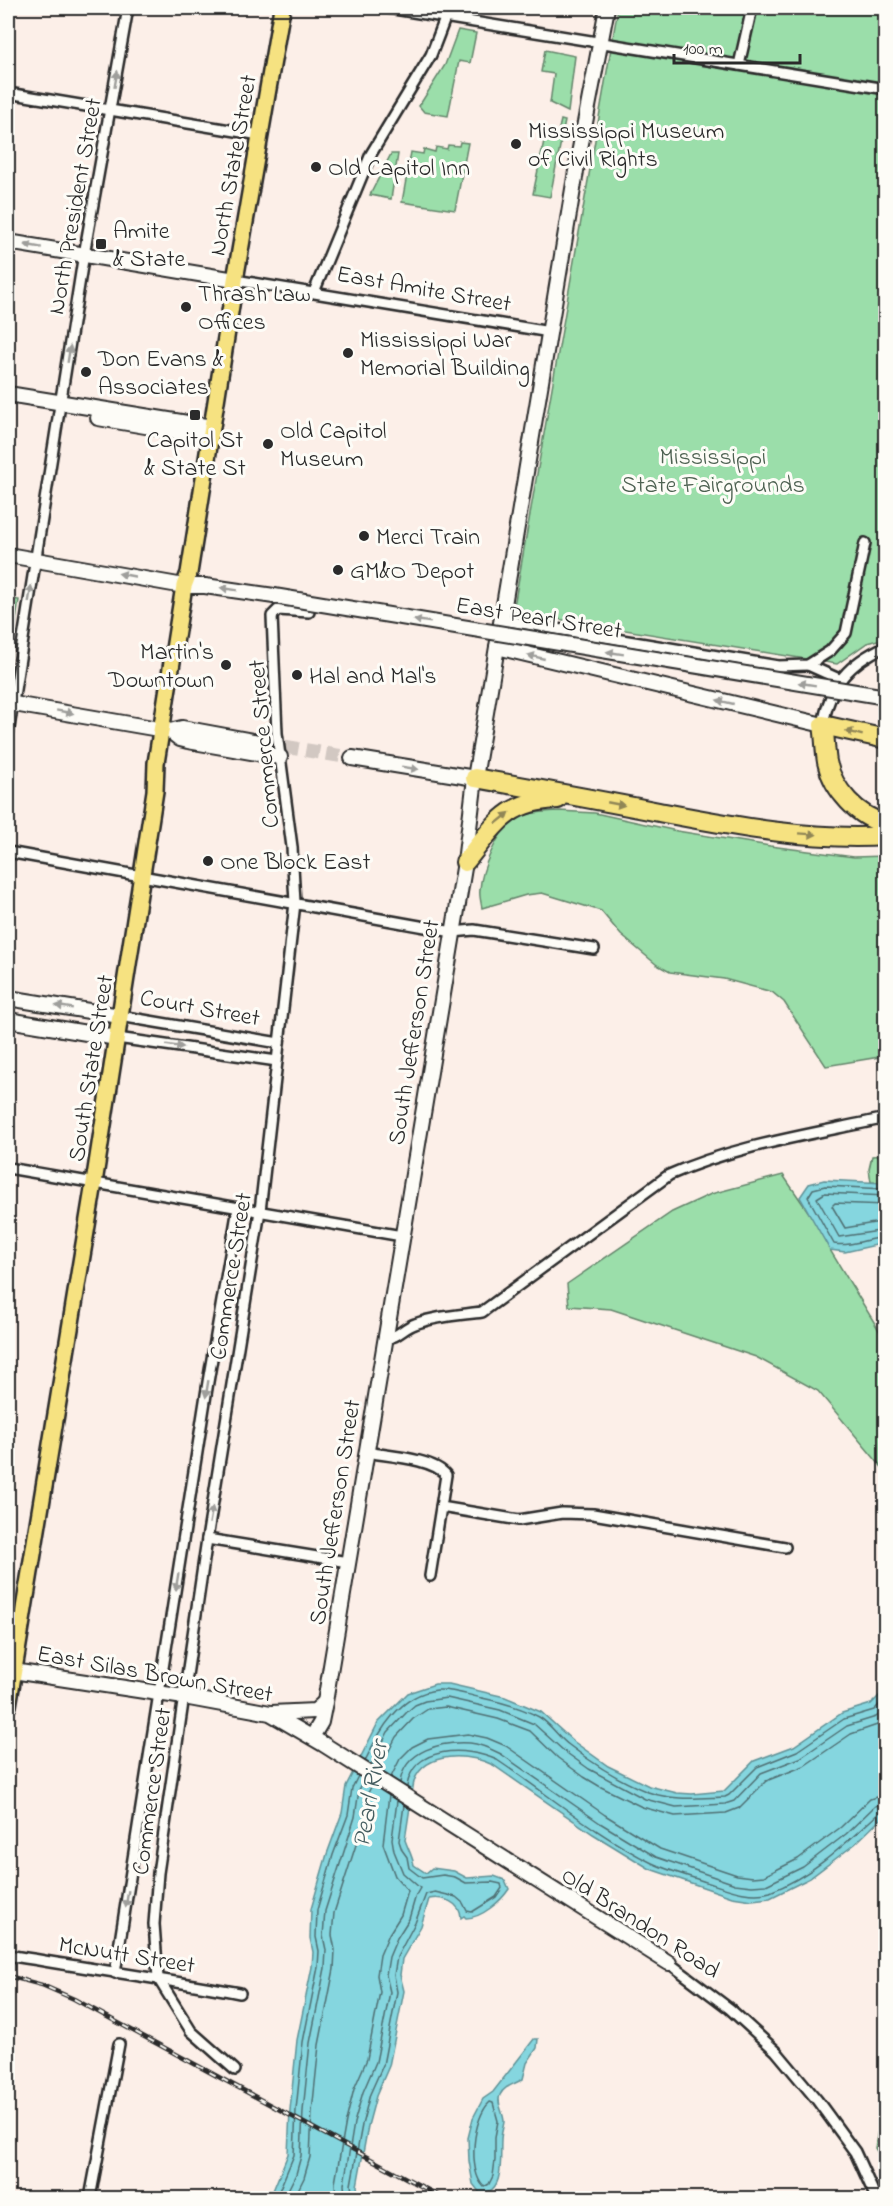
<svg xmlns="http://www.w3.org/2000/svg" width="893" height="2206" font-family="'Indie Flower',sans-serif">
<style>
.green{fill:#9bdeaa;stroke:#63846a;stroke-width:1.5}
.water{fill:#85d6df;stroke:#619297;stroke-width:1.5}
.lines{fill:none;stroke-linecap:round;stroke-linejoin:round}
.shore{stroke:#4f6f73;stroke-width:1.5}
.secondary-tunnel{stroke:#d2c8c2;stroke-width:14;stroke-dasharray:14 7;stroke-linecap:butt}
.street-casing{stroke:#2b2b2b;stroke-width:14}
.secondary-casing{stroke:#2b2b2b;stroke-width:18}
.primary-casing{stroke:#2b2b2b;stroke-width:20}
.highway-casing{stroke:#2b2b2b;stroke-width:22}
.street{stroke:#fdfcf7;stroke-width:9}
.secondary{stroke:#fdfcf7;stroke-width:14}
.primary{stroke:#f6e281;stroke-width:15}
.highway{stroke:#f6e281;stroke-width:18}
.rail-casing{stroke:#2b2b2b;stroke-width:4.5}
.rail{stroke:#fdfcf7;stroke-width:2;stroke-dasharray:7;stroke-linecap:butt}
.secondary-bridge-casing{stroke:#2b2b2b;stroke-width:18;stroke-linecap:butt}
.secondary-bridge{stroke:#fdfcf7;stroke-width:14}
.oneway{fill:#9e9e9b}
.oneway2{fill:#908656}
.poi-dot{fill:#2b2b2b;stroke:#fdfcf7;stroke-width:2}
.labels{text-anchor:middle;stroke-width:6;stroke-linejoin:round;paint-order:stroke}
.poi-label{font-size:24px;fill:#2b2b2b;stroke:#fdfcf7;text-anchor:start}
.street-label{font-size:24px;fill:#2b2b2b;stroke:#fdfcf7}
.park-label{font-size:24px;fill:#4d6151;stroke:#fdfcf7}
.water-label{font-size:26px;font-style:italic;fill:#465e61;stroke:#fdfcf7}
</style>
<rect width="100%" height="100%" fill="#fcefe8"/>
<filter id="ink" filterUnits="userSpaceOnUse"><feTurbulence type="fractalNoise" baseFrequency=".0167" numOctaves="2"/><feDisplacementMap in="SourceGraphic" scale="12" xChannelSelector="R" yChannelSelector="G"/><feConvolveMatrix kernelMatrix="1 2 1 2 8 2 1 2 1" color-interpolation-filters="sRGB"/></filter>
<g filter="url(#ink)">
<!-- green -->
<g class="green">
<path d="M618 8H885V638L867 643 837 664 513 612Z"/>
<path d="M458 30 476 33 470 63 459 61 448 116 424 112 419 106 445 65Z"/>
<path d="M545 50 575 56 568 112 550 103 554 74 541 72Z"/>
<path d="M561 120 565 121 550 197 533 194 546 131 558 133Z"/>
<path d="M460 142 468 143 455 210 402 202 411 152 423 154 424 149 435 152 436 147 447 149 448 145 459 146Z"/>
<path d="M391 154H398L391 199 370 195Z"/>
<path d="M8 598 19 600 8 675Z"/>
<path d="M559 811 595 813 677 831 770 846 854 857 885 856V1056L826 1066 784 1002 772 992 724 979 670 972 657 965 621 935 601 911 542 893 526 895 482 908C481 902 479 895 480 890 481 870 497 832 514 820 526 812 544 812 559 811Z"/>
<path d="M885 1155V1183L871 1182 869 1169 872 1156Z"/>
<path d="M783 1175 816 1223 830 1250 885 1340V1471L818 1391 756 1357 611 1309 569 1306 567 1284 672 1212 711 1194Z"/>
<path d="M885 2087 886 2164H885L875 2148Z"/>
</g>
<!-- water -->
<g class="water">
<path d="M824 1180 885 1183V1243L845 1252 830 1250 800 1197 809 1184Z"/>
<path d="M435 1684H449L505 1697 541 1712 573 1741 608 1766 649 1786 677 1793 692 1794 724 1791 754 1761 794 1746 842 1713 871 1704 885 1690V1815L855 1844 810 1878 770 1898 752 1900 732 1897 650 1869 593 1834 493 1765C469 1754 426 1750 414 1781L405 1840C408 1849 412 1855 414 1865L426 1873 432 1868 454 1871 467 1878 494 1876 505 1880 509 1889C501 1901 482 1918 466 1918L464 1916 461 1918C460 1902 443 1896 429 1899L421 1926 402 1959 400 1975 404 1991 389 2066 376 2096 368 2126 357 2186 359 2198H270L288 2154 290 2110 297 2040 312 1967 313 1952 310 1938 311 1909 327 1854 342 1813 346 1786 378 1723 408 1693Z"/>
<path d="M534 2039H538L537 2048 527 2063 523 2079C515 2084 504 2086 500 2095 496 2103 504 2113 504 2122 503 2128 501 2134 501 2140 500 2158 505 2194 480 2193L473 2184 469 2161 468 2138 473 2118 483 2099 493 2092Z"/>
</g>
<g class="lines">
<!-- shore -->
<g class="shore">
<path d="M886 1189 825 1186 813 1189 808 1197 834 1244C852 1247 868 1238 886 1237"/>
<path d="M886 1196 825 1193 817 1198 839 1237 886 1230"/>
<path d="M886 1205 835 1203 832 1206 845 1228 886 1221"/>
<path d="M365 1761C379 1731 400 1694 437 1690 452 1689 468 1695 482 1698 501 1702 522 1708 539 1717 551 1724 558 1737 569 1745 592 1763 620 1781 648 1792 674 1801 697 1798 725 1797L729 1795 757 1767 797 1751 844 1719 874 1710 886 1698"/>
<path d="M371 1765 388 1732 407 1712 415 1705 425 1701 447 1698 500 1710 534 1724 564 1751 589 1769 645 1799 676 1807 725 1804 734 1801 761 1773 800 1758 847 1726 876 1717 886 1709"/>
<path d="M379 1770 396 1737 413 1719 428 1709 446 1707 498 1719 530 1731 558 1758 584 1777 599 1786 642 1807 675 1816 726 1813 739 1808 766 1781 804 1766 851 1734 886 1722"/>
<path d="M391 1777 400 1759 412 1747 428 1739 468 1734 487 1738 506 1746 605 1815 660 1849 737 1875 753 1877 764 1876 798 1859 841 1827 870 1799 886 1794"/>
<path d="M400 1783C404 1750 442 1741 470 1743 481 1744 491 1749 501 1754L600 1823 656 1857 735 1884 752 1886 766 1885 803 1867 846 1834 875 1806 886 1803"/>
<path d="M407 1787C412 1745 467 1746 497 1760 548 1794 597 1836 652 1863 671 1872 693 1877 712 1884 730 1890 752 1898 770 1892 813 1876 847 1842 880 1812L886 1811"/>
<path d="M490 2102 493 2103 498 2121 495 2137V2160L493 2176 489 2184 484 2187C467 2171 473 2117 490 2102Z"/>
<path d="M276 2198 294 2155 296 2110 303 2042 318 1967 319 1951 316 1937 317 1910 333 1855 348 1815 352 1788 358 1776"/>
<path d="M284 2198 296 2174 301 2156 303 2111 310 2043 325 1968 326 1950 323 1936 325 1911 355 1817 359 1790 364 1780"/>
<path d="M294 2198 304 2178 310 2157 312 2112 319 2045 334 1969 335 1950 332 1935 334 1913 364 1820 368 1793 372 1785"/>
<path d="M336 2198 335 2183 346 2121 354 2089 367 2059 380 1992 377 1975 380 1955 389 1934 401 1915 408 1891 395 1876 383 1844 389 1795"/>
<path d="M345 2198 344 2184 354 2123 363 2092 376 2062 390 1992 386 1975 389 1957 397 1938 409 1919 416 1895 420 1888 403 1873 394 1851 392 1839 397 1801"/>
<path d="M353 2198 351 2185 362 2125 370 2094 383 2065 397 1992 394 1975 397 1957 415 1923 426 1894 435 1892 456 1897 463 1903 467 1911 472 1912 496 1897 502 1888 501 1884 492 1882 466 1883 455 1877 443 1875 422 1878 409 1868 407 1857 402 1850 399 1841 404 1805"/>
</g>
<!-- secondary-tunnel -->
<path class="secondary-tunnel" d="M264 743 352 758"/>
<defs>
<g id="street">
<path d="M388 8 886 89"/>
<path d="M739 65 752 8"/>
<path d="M8 93 260 135"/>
<path d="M235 280 550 332"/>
<path d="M314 292 371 154 431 55 446 16 448 8"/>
<path d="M502 620 778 666 808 665 830 651 846 633 865 543"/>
<path d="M808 665 839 679"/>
<path d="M823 725C830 684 849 663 886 646"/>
<path d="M8 734 82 266 128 8"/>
<path d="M8 852 453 932 474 930 594 949"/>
<path d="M120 1016 279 1043"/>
<path d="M117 1038 277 1061"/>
<path d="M8 1168 402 1236"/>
<path d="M385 1338C398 1338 403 1328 415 1324 436 1316 460 1315 482 1312L669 1175C737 1145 813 1134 886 1118"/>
<path d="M366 1452C387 1456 433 1458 446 1475L441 1507 519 1520 562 1513 593 1514 785 1547"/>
<path d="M207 1539 348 1562"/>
<path d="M430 1576 441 1507"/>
<path d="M8 1955C85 1968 163 1979 240 1993"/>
<path d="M669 1963 730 2009 776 2051 817 2100 855 2152 876 2198"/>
<path d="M115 1973 208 1382 238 1208"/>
<path d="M235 2070 191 2031 158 1978 154 1924 158 1873 207 1539 260 1211 295 903 292 847 277 733 272 616 278 610 309 612"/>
<path d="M90 2198 119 2044"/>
</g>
<g id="secondary">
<path d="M8 242 235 280"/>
<path d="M8 394 212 427"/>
<path d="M98 418 210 437"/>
<path d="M8 555 184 586H205L274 596"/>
<path d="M497 647 823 725"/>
<path d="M8 703 170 731 182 728 264 743"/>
<path d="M170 731 180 739 188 741 280 757"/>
<path d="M352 758 475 778"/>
<path d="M8 998 120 1016"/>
<path d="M8 1020 117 1038"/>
<path d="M13 1671 184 1697 270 1713 323 1744 669 1963"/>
<path d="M271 1713 315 1711 325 1702"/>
<path d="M312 1737 321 1722 325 1702 465 862 475 778 497 647 578 159 607 8"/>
</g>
<path id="primary" d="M8 1706 94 1183 155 791 156 763 184 586 189 573 199 510 235 280 282 8"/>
<g id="highway">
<path d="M886 739 823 725C825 737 825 750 827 762 833 790 858 817 886 824"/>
<path d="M475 778C537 789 598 800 659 812 733 826 810 841 886 836"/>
<path d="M465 862C495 826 505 801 558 799"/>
</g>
</defs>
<!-- street casing -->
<use href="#street" class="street-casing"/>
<!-- secondary casing -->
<use href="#secondary" class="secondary-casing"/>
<!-- primary casing -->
<use href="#primary" class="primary-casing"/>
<!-- highway casing -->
<use href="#highway" class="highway-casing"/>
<!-- street -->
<use href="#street" class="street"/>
<!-- secondary -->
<use href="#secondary" class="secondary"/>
<!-- primary -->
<use href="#primary" class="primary"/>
<!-- highway -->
<use href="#highway" class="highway"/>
<defs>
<path id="rail" d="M8 1976 42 1985 74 1999 443 2198"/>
</defs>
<!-- rail casing -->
<use href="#rail" class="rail-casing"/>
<!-- rail -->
<use href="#rail" class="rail"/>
<defs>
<path id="secondary-bridge" d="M274 596 886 697"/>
</defs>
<!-- secondary-bridge casing -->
<use href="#secondary-bridge" class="secondary-bridge-casing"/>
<!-- secondary-bridge -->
<use href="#secondary-bridge" class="secondary-bridge"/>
</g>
<!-- one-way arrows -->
<defs><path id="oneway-solid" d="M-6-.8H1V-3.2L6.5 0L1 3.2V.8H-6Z" transform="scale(1.5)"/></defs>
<g class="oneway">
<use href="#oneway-solid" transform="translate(116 79) rotate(-80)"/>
<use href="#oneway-solid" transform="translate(33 246) rotate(-170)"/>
<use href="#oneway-solid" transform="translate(69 354) rotate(-81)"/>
<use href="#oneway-solid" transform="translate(127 575) rotate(-169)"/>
<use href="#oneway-solid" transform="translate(229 589) rotate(-171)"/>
<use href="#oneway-solid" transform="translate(30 594) rotate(-81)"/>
<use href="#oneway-solid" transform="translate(422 621) rotate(-171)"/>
<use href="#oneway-solid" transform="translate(615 653) rotate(-171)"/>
<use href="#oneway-solid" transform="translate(536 657) rotate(-167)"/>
<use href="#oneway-solid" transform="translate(807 684) rotate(-171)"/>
<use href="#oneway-solid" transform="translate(725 702) rotate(-167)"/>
<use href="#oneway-solid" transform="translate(65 712) rotate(10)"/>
<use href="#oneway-solid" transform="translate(410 768) rotate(9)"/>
<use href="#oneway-solid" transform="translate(64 1007) rotate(-171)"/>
<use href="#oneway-solid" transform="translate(175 1046) rotate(8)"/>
<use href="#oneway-solid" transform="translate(207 1389) rotate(99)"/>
<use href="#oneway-solid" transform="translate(211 1515) rotate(-80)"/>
<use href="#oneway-solid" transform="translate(177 1582) rotate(99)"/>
<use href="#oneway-solid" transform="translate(127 1899) rotate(99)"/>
</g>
<g class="oneway2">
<use href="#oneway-solid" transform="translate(854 733) rotate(-165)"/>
<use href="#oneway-solid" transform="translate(616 804) rotate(11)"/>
<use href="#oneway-solid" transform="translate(503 818) rotate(-39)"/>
<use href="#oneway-solid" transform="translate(808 834) rotate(4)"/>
</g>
</g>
<!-- markers -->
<g class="poi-dot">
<circle cx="516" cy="144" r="6"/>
<circle cx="316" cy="167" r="6"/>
<rect x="95" y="238" width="12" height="12" rx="3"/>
<circle cx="186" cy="307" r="6"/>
<circle cx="348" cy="353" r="6"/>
<circle cx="86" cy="372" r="6"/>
<rect x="189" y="409" width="12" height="12" rx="3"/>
<circle cx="268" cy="444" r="6"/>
<circle cx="364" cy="536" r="6"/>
<circle cx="338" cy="570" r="6"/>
<circle cx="226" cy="665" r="6"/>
<circle cx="297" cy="675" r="6"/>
<circle cx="208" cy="861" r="6"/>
</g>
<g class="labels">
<!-- poi labels -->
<g class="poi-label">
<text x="528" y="138">Mississippi Museum<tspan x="528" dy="28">of Civil Rights</tspan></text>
<text x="328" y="175">Old Capitol Inn</text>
<text x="113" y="238">Amite<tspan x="113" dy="28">&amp; State</tspan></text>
<text x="198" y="301">Thrash Law<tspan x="198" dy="28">Offices</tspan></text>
<text x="360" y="347">Mississippi War<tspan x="360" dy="28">Memorial Building</tspan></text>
<text x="98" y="366">Don Evans &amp;<tspan x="98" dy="28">Associates</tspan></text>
<text x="280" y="438">Old Capitol<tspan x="280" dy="28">Museum</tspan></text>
<text x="195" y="447" text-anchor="middle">Capitol St<tspan x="195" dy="28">&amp; State St</tspan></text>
<text x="376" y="544">Merci Train</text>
<text x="350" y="578">GM&amp;O Depot</text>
<text x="214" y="659" text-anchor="end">Martin's<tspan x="214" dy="28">Downtown</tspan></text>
<text x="309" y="683">Hal and Mal's</text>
<text x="220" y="869">One Block East</text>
</g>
<!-- street labels -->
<g class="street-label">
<text transform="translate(232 165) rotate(-80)" y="8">North State Street</text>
<text transform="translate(74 206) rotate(-80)" y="8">North President Street</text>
<text transform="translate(424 288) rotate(10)" y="8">East Amite Street</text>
<text transform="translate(539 617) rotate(9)" y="8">East Pearl Street</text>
<text transform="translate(263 744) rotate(-95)" y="8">Commerce Street</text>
<text transform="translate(200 1007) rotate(10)" y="8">Court Street</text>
<text transform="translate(413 1032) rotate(-81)" y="8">South Jefferson Street</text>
<text transform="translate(90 1068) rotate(-81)" y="8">South State Street</text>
<text transform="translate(230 1276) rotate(-81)" y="8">Commerce Street</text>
<text transform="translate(334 1512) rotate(-81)" y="8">South Jefferson Street</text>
<text transform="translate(155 1673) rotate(10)" y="8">East Silas Brown Street</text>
<text transform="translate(151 1791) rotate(-82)" y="8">Commerce Street</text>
<text transform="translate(641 1922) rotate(33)" y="8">Old Brandon Road</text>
<text transform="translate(127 1954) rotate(9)" y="8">McNutt Street</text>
</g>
<!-- park labels -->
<g class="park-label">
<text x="713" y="464">Mississippi<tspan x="713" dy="28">State Fairgrounds</tspan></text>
</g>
<!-- water labels -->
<g class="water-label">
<text transform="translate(369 1794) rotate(-80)" y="9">Pearl River</text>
</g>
</g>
<!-- margin -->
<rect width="893" height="2206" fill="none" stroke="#fdfcf7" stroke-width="30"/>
<rect x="15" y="15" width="863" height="2176" fill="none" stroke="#2b2b2b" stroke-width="2" filter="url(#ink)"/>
<!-- scale -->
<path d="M674 54v9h126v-9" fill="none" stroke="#2b2b2b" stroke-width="3"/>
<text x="683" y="54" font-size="18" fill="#2b2b2b" stroke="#fdfcf7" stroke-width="4.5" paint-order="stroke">100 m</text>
</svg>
